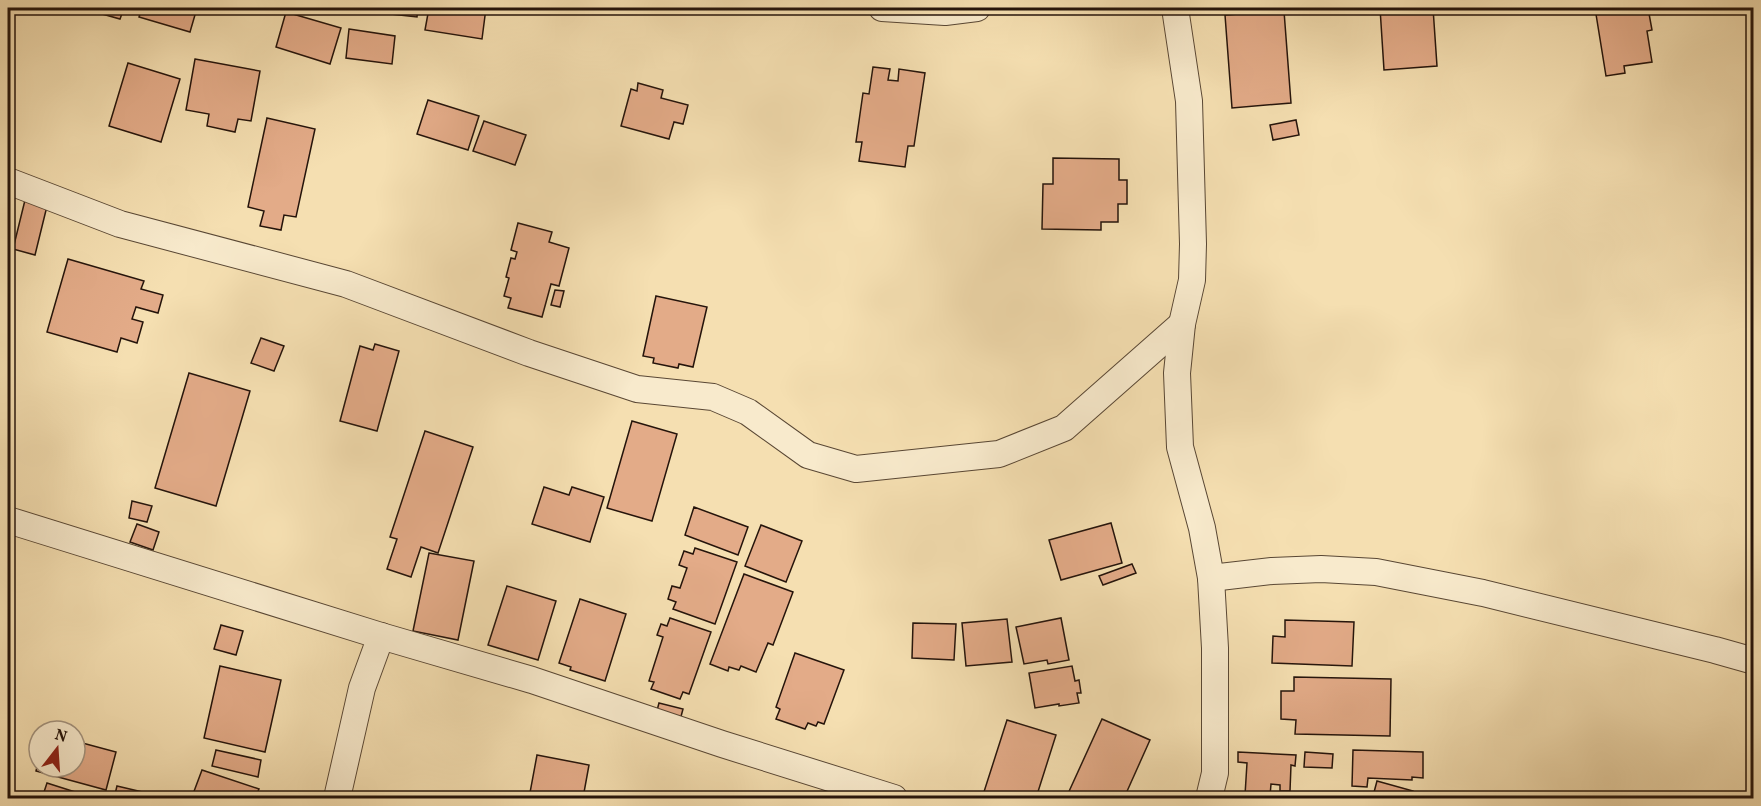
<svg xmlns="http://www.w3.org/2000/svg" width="1761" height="806" font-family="Vollkorn,serif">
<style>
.building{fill:#e3ab88;stroke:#25140b;stroke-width:1.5}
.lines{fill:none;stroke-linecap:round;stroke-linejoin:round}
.street-casing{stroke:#594734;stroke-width:28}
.street{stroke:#f8eacc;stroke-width:26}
</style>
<rect width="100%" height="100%" fill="#f5dfb1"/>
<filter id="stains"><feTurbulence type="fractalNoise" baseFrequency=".00333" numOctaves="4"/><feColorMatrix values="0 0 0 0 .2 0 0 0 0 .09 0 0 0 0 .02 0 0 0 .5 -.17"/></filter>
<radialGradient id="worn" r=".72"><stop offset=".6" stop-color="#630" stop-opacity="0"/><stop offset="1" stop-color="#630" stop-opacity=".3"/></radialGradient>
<!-- building -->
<g class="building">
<path d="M81 8H124L120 19Z"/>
<path d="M142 8H197L190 32 139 17Z"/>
<path d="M374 8H418L417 17 373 12Z"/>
<path d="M429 8H486L482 39 425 30Z"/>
<path d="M1380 8H1433L1437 66 1384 70Z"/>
<path d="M1595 8H1648L1652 30 1647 31 1652 62 1624 66 1625 73 1606 76Z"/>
<path d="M1284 11 1291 103 1232 108 1225 15Z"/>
<path d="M286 12 341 28 330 64 276 47Z"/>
<path d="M349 29 395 36 392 64 346 58Z"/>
<path d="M195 59 260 71 251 121 238 119 235 132 207 126 209 114 186 110Z"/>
<path d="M128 63 180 79 161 142 109 126Z"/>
<path d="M873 67 890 69 888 80 898 81 899 69 925 73 914 146H908L905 167 859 161 862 142H856L863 93 869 94Z"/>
<path d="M638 83 663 90 661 98 688 105 683 124 674 122 669 139 621 126 631 89 637 91Z"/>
<path d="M428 100 479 116 468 150 417 134Z"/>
<path d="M267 118 315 129 296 217 284 215 281 230 260 226 264 211 248 207Z"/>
<path d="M1296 120 1299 135 1273 140 1270 125Z"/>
<path d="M484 121 526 135 515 165 473 151Z"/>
<path d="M1053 158 1119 159V180H1127V204H1118V222H1101V230L1042 229 1043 184H1053Z"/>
<path d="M26 196 48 202 35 255 13 249Z"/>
<path d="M518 223 552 232 549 242 569 248 559 286 551 284 542 317 508 308 511 298 504 296 509 278 506 277 511 258 515 259 517 252 511 250Z"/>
<path d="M68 259 144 281 141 289 163 295 158 313 136 307 132 319 143 322 137 343 121 338 117 352 47 332Z"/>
<path d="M555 290 564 291 560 307 551 305Z"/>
<path d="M656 296 707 307 693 367 679 364 678 368 653 363 654 358 643 356Z"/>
<path d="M261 338 284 346 274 371 251 363Z"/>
<path d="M375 344 399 351 377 431 340 421 360 346 373 350Z"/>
<path d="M189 373 250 391 216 506 155 488Z"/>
<path d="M632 421 677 434 652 521 607 508Z"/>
<path d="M425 431 473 447 438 553 421 547 411 577 387 569 397 539 390 537Z"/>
<path d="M544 487 569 495 572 487 604 497 590 542 532 524Z"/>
<path d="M132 501 152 506 147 522 129 518Z"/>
<path d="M694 507 748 527 738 555 685 535Z"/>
<path d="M1111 523 1122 563 1061 580 1049 540Z"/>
<path d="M137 524 159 532 153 550 130 542Z"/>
<path d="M761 525 802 541 786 582 745 566Z"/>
<path d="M695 548 737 562 715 624 673 609 676 602 668 599 672 586 680 588 687 568 679 565 684 551 693 554Z"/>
<path d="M429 553 474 561 458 640 413 631Z"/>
<path d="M1132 564 1136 573 1103 585 1099 576Z"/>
<path d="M744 574 793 592 773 645 768 643 756 672 741 666 739 670 729 667 728 671 710 664Z"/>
<path d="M507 586 556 601 538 660 488 645Z"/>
<path d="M580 599 626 614 605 681 570 670 571 667 559 663Z"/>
<path d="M670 618 711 632 689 694 683 692 680 699 651 689 654 682 649 681 663 637 657 635 661 624 667 626Z"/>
<path d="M1061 618 1069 660 1048 664 1047 660 1024 664 1016 627Z"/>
<path d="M1007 619 1012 662 966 666 962 623Z"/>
<path d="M1285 620 1354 622 1352 666 1272 663 1273 636 1285 637Z"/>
<path d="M913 623 956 624 954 660 912 658Z"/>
<path d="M221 625 243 631 236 655 214 649Z"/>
<path d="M795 653 844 670 824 724 818 722 816 726 808 723 805 729 776 719 780 709 776 707Z"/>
<path d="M220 666 281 680 265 752 204 738Z"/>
<path d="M1072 666 1075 681 1079 680 1081 693H1077L1079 703 1059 706V704L1035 708 1029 673Z"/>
<path d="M1294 677 1391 679 1390 736 1295 734 1296 720 1281 719V691H1294Z"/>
<path d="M659 703 683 709 679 724 655 718Z"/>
<path d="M1102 719 1150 740 1124 798H1066Z"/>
<path d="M1007 720 1056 735 1036 798H982Z"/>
<path d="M75 741 116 752 106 790 36 771 39 759V767H75Z"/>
<path d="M216 750 261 760 258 777 212 766Z"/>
<path d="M1353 750 1423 752V778L1412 777V780L1368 778 1367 787 1352 786Z"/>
<path d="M1238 752 1296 755 1295 766 1291 765 1290 791H1280V785L1271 784 1270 796 1245 795 1247 763 1238 762Z"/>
<path d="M1305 752 1333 754 1332 768 1304 767Z"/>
<path d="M537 755 589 765 583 798H529Z"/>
<path d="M202 770 259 789 255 798H206L193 794Z"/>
<path d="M1377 781 1413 791 1411 798H1359L1360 793 1373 796Z"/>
<path d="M47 783 94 798H42Z"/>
<path d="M117 786 168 798H114Z"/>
</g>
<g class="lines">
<defs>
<g id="street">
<path d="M882 8 945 12 977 8"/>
<path d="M1175 8 1189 101 1193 244 1192 280 1182 324 1177 373 1180 447 1202 528 1211 578 1215 648V773L1209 798"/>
<path d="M8 181 120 224 346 284 529 353 637 389 713 397 748 412 808 455 856 469 999 454 1064 428 1182 324"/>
<path d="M8 520 381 636 532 680 722 744 894 798"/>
<path d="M1211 578 1272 571 1321 569 1376 572 1483 593 1715 650 1754 661"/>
<path d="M337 798 362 688 381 636"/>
</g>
</defs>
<!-- street casing -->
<use href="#street" class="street-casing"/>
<!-- street -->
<use href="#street" class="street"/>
</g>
<!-- margin -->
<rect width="1761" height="806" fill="none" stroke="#f5dfb1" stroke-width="30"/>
<rect x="9" y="9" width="1743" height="788" fill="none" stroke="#25140b" stroke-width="3"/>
<rect x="15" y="15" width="1731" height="776" fill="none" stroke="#25140b" stroke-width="1.5"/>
<!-- north arrow -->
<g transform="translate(57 749) rotate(17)"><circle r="28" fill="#f8eacc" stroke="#a4947f" stroke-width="1.5"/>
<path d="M0-4.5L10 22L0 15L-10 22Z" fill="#8f2418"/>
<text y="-9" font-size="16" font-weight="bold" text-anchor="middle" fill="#25140b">N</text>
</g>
<rect width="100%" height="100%" filter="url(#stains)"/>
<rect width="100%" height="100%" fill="url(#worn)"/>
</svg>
